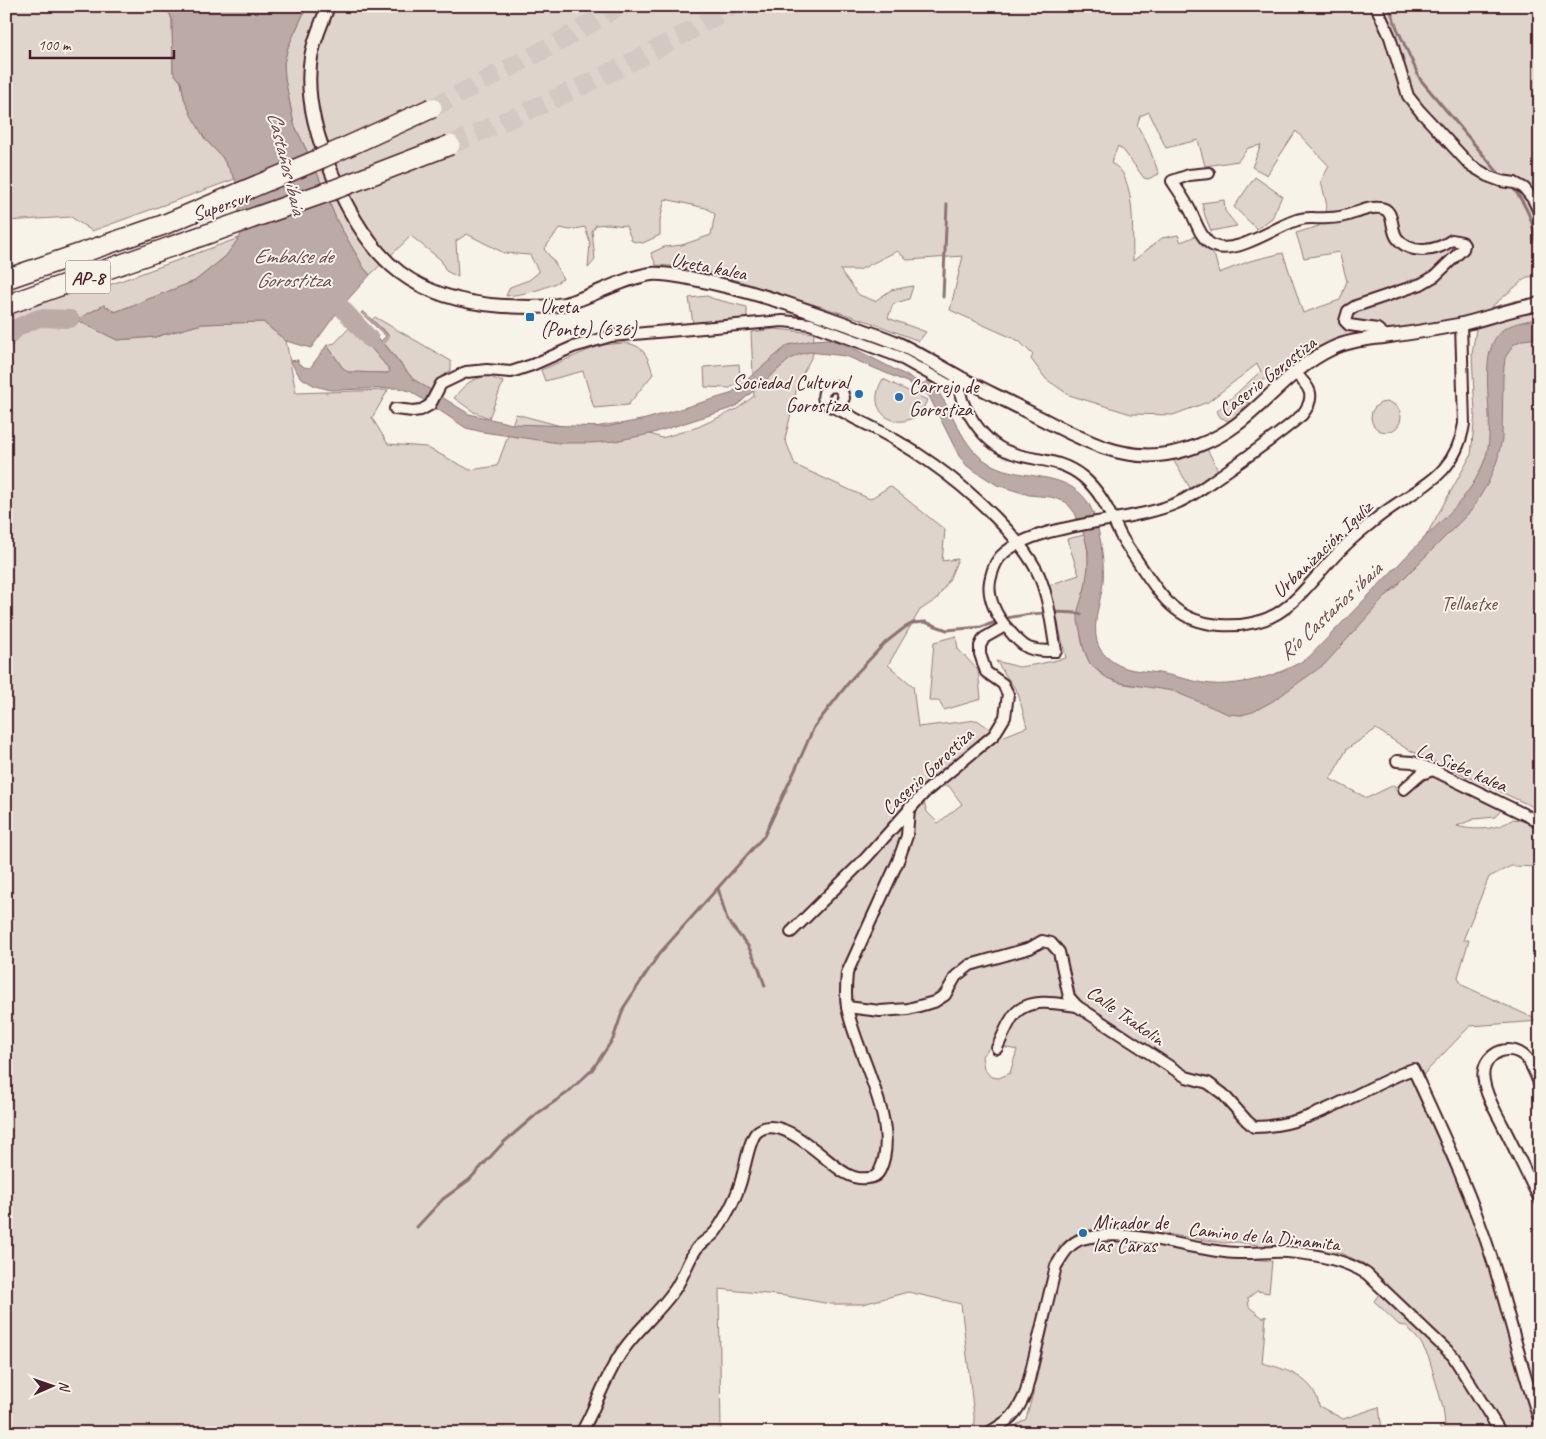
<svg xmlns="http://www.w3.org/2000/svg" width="1546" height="1439" font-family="Caveat,sans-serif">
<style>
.green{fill:#ded4cc;stroke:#947a7c;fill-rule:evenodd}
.water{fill:#bcaaa7;stroke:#8e7275}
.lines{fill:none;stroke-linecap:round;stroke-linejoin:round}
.stream{stroke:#8e7275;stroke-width:3}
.river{stroke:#bcaaa7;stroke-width:18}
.motorway-tunnel{stroke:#d4c9c2;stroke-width:19;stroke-dasharray:19 9;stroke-linecap:butt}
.minor-casing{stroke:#4a1f2b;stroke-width:14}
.tertiary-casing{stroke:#4a1f2b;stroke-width:16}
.motorway-casing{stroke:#4a1f2b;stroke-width:22}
.minor{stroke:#f7f3e8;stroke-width:10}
.tertiary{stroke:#f7f3e8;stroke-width:12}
.motorway{stroke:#f7f3e8;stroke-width:19}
.motorway-bridge-casing{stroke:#4a1f2b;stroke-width:22;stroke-linecap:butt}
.motorway-bridge{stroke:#f7f3e8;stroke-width:19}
.poi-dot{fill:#1f6fb2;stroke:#f7f3e8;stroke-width:2}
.labels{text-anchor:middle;stroke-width:4;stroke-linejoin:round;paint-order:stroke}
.shield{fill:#f7f3e8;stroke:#7e5f64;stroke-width:1}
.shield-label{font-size:19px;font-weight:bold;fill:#4a1f2b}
.street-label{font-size:20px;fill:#4a1f2b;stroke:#f7f3e8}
.poi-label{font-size:20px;fill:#4a1f2b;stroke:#f7f3e8;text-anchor:start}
.park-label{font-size:20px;fill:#6f4c53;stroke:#f7f3e8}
.water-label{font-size:21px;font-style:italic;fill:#6c4950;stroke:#f7f3e8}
</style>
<rect width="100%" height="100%" fill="#f7f3e8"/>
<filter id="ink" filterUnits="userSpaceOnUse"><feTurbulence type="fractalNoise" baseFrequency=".02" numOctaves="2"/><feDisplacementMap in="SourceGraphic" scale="10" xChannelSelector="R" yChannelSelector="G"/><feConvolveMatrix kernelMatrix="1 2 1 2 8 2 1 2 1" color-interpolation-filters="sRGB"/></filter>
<g filter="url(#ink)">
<!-- green -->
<g class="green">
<path d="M6 6H167L172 20 173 72 181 82 184 98 205 139 222 157 235 179 92 231 71 217 6 221Z"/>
<path d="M307 6H1540V276L1527 277 1490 308 1515 301 1540 297V810L1407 749 1376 729 1347 749 1330 779 1367 798 1394 785 1399 795 1418 783 1422 777 1434 775 1504 807 1495 817 1474 819 1457 826C1474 831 1498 830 1513 819L1540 823V867L1511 866 1489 877 1463 940H1469L1458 977 1462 985 1540 1021 1470 1026 1424 1074 1417 1086 1470 1205 1490 1266 1540 1433H1508L1461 1357 1448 1342 1436 1336 1399 1301 1365 1264 1338 1252 1330 1255 1236 1242 1224 1243 1114 1226 1080 1231 1060 1245 1055 1258 1020 1394C1006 1417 999 1420 976 1433L961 1304 908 1292 863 1304H830L786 1296 719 1289 721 1433H6V310L112 284 239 238 226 256 195 281 115 312 104 305 77 320 117 340 155 337 202 324 263 322 286 341 296 393 388 390 372 418 388 444 426 447 470 470 497 466 516 414 561 426 589 428 618 423 662 438 698 427 737 409 754 396 751 332 775 329 814 333 813 354 798 383 785 439 795 465 870 499 890 486 945 530 942 561 958 559 949 580 937 599 920 610 888 665 913 686 918 727 977 720 1002 737 1027 727 1018 693 996 661 1019 667 1039 664 1066 658 1049 585 1079 575 1067 539 1084 535C1090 552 1089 571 1085 588 1084 592 1082 595 1082 599 1077 635 1080 672 1121 683 1135 687 1151 685 1166 689 1192 695 1214 712 1242 715L1398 586 1471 455 1475 414 1472 354 1476 329C1422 335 1366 339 1316 363 1302 370 1289 383 1277 393L1266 378 1247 395 1248 402 1239 414 1228 421 1220 417 1217 411 1261 371 1257 364 1208 402 1173 415 1131 414 1069 395 1046 379 1031 359 1033 355 1019 341 950 310 963 256 908 260 897 251 859 270H840L859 295 875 301 891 290 913 286 909 299 893 304 888 318 926 332 919 341 870 322 716 274 683 267 656 265 651 253 664 247 682 245 711 235 715 214 706 208 665 199 660 220V235L643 243 632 241 626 226 608 224 596 225 592 231 595 260 588 268 590 243 585 227 570 230 560 228 544 249 555 263 563 279C546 289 526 294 506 296L510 287 529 280 539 272 530 255 504 253 467 234 456 241 458 277 446 271 441 260 411 236 370 275 364 268 337 221 315 168 294 124 285 79 284 63 288 47ZM1149 112 1166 148 1198 140 1205 166 1238 161 1248 148 1261 145 1252 167 1267 175 1296 131 1329 166 1321 181 1327 206 1319 226 1296 233 1304 258 1339 252 1347 281 1340 300 1303 313 1283 253 1250 261 1219 273 1215 257 1198 235 1181 242 1178 235 1162 238 1133 261C1132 236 1135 199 1124 176 1122 170 1116 166 1111 163L1118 146 1124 151 1144 178 1148 179 1159 174 1148 145 1137 125 1140 116ZM943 786H949L962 804 938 823 927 812 924 802ZM992 1045 1017 1050 1010 1073 999 1078 991 1077 984 1069 982 1056Z"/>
<path d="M1255 177 1282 196 1272 218 1257 229 1234 207Z"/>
<path d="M1224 200 1225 211 1237 226 1211 231 1205 216 1202 203Z"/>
<path d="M707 296 714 299 747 307V319L693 323 689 298Z"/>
<path d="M375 317 451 361V370L437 381 432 391 413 379 384 343 387 340V333L372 320Z"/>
<path d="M352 325 388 368 390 371 388 373 348 372 342 367 327 345 335 343Z"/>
<path d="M623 343C644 344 648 357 653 374L628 405 594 408 583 371 545 381 541 370 601 345Z"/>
<path d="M739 364 740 381 730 388 705 387 704 367Z"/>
<path d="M488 376 503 382 489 418 474 412 454 398C465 384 470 379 488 376Z"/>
<path d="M883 379 927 400C912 440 859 418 883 379Z"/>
<circle cx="1386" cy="417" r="15"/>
<path d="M1206 447 1219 472 1192 491 1172 458Z"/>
<path d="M956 636 958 649 978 670 981 699 944 710 939 701H929L934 642Z"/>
<path d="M1097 1239 1123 1240 1202 1254 1272 1261 1269 1293 1257 1291 1248 1298 1249 1307 1263 1318 1266 1316 1262 1363C1286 1369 1315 1378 1319 1406L1343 1419 1379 1407 1382 1430 1388 1433H1004L1026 1419 1034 1390 1060 1273C1071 1252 1074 1247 1097 1239Z"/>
<path d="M1379 1294 1452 1363 1495 1433H1443L1439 1427 1445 1425 1443 1407 1429 1358 1421 1343 1407 1326 1399 1325 1374 1301Z"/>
</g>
<!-- water -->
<g class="water">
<path d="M167 6H307L288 47 284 63 285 79 294 124 315 168 337 221 364 268 370 275 341 307 311 348 286 341 263 322 202 324 155 337 117 340 76 320 104 305 115 312 195 281 226 256 239 238 246 223 239 214 235 179 222 157 205 139 191 115 184 98 181 82 173 72 172 20Z"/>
<path d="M363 311 390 337 384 344 413 379 469 414 512 424 605 427 646 419 730 394 788 345 814 340 828 339 845 344 923 384 928 380C952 403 958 442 984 460 1015 483 1062 467 1087 501 1099 518 1105 561 1103 582 1101 602 1092 621 1097 642 1100 653 1112 663 1123 667 1136 672 1151 671 1164 674 1186 678 1204 686 1227 684 1256 682 1284 673 1309 657L1427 535C1452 512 1475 489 1486 456 1497 421 1475 358 1500 332 1509 323 1528 321 1540 318V338L1522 340 1513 345 1505 358 1503 376 1502 439 1497 461 1488 483 1471 511 1386 596 1325 664 1273 701 1253 712 1241 715 1228 714 1173 691 1121 683 1107 678 1090 664 1084 650 1078 621V610L1085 588 1088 567V551L1085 538 1075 513 1066 502 1051 497 1029 495 997 485 967 466 959 456 929 396 909 383 846 356 809 352 798 355 789 360 735 407 650 434 615 441 591 443H559L483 432 466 428 410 391 398 388 331 390 315 386 300 377 290 361 298 360V363L304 367 310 368 327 345 342 367 348 372 388 373 390 371 388 368 352 325 357 318 381 341 386 336 361 313Z"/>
</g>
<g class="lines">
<!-- stream -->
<g class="stream">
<path d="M1389 6 1397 28 1420 79 1500 175"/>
<path d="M1514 189C1527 207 1532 219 1536 241"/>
<path d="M943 297 947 204"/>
<path d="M1003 619C1023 614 1062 610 1081 614"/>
<path d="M718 888 727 920 748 946 758 966 765 986"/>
<path d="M417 1227 443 1199 469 1180 504 1142 538 1113 567 1093 592 1070 613 1039 624 1007 659 954 764 836 796 768 814 727 853 677 885 643 904 628 913 623 925 622 947 630 981 627 999 621"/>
</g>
<!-- river -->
<g class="river">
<path d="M323 293 341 307 370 339"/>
<path d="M6 339 18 327 39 318 70 319"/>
</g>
<!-- motorway-tunnel -->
<g class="motorway-tunnel">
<path d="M432 108 559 42 619 6"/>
<path d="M450 145C546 103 643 61 732 6"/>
</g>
<defs>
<g id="minor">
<path d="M1376 6 1390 37 1408 96 1420 111 1470 165 1490 177 1501 181 1515 183 1524 188 1533 199 1540 214"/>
<path d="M1209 173 1189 175 1172 181C1178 190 1185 200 1190 210 1196 221 1199 235 1209 243 1232 261 1279 223 1301 219 1310 217 1319 219 1328 218 1336 218 1346 216 1354 213 1363 211 1370 206 1380 208 1395 209 1390 228 1397 238 1411 256 1437 251 1452 240L1462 242 1464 245 1463 249 1435 276 1421 284 1356 306 1348 311 1345 321 1349 325 1377 329 1387 337"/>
<path d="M962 378C957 390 962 403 969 414 979 431 992 447 1012 453 1038 462 1060 458 1083 477 1102 493 1110 514 1121 536 1127 547 1135 557 1142 568 1164 600 1178 622 1220 625 1282 629 1297 596 1334 557 1345 545 1357 534 1370 524 1410 488 1454 484 1464 424L1461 324"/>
<path d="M833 407 840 404 844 398 842 391 837 386 829 387 824 392C822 399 824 402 829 406 840 409 850 416 860 421 911 446 956 477 996 518 1011 533 1026 551 1036 569 1049 594 1051 624 1056 651 1029 651 1025 650 1008 629 997 617 987 598 990 581 992 572 994 564 1000 557 1033 521 1133 524 1179 502 1195 495 1209 483 1224 473 1250 455 1277 436 1302 415 1317 396 1310 387 1295 373"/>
<path d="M395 409 413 411 421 410 430 405 441 384 466 372 487 370 511 372 532 365 573 347 611 336 783 321 810 324 897 356 949 385 959 384"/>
<path d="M1397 761 1413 762 1433 770 1540 822"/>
<path d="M1404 789 1421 774 1433 770"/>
<path d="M791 932 866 858 925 792 994 735 1005 717 1008 694 1003 684 986 672 980 654V646L984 638 1005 626"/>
<path d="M847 1007 880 1011 908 1009 934 1002 945 995 956 976 970 965 1030 948 1042 941 1051 943 1059 952 1069 997 1077 1006 1186 1077 1208 1083 1223 1094 1247 1121 1254 1127C1312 1127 1361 1088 1413 1069 1442 1132 1472 1195 1493 1262 1509 1315 1522 1369 1540 1422"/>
<path d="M997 1048C1002 1038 1010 1016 1019 1010 1035 998 1059 1004 1077 1006"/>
<path d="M1540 1085C1535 1075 1532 1062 1523 1055 1503 1041 1479 1059 1484 1081 1486 1096 1495 1110 1502 1124 1515 1149 1527 1175 1540 1200"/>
<path d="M581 1433C597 1406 605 1375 624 1349 639 1328 662 1309 675 1289 684 1276 688 1260 697 1248 702 1242 711 1238 716 1231 724 1220 735 1200 739 1187 744 1175 748 1142 756 1133 780 1109 828 1165 847 1174 854 1178 860 1179 868 1178 873 1178 878 1175 880 1170 902 1125 855 1052 847 1007 845 995 846 984 847 973L898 861 907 836 909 808"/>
<path d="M988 1433C1010 1420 1016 1416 1026 1392L1056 1266C1063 1255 1069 1243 1082 1239 1126 1227 1180 1247 1225 1252 1246 1255 1266 1251 1287 1252 1314 1254 1344 1259 1367 1274L1453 1356 1501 1433"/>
</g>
<path id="tertiary" d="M328 6C322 23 314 39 311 57 304 100 319 144 336 183 372 263 414 300 503 306 524 307 544 308 564 304 593 297 622 278 651 274 664 273 677 276 689 278 721 284 754 293 785 303 812 312 838 321 865 331 877 335 889 339 901 345 921 355 941 367 961 378 986 391 1011 403 1036 416 1075 435 1113 459 1158 455 1184 453 1215 441 1236 425 1268 401 1293 367 1331 349 1349 340 1370 339 1390 336 1413 333 1436 329 1458 325 1486 319 1512 308 1540 304"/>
<g id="motorway">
<path d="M6 279 163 225"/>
<path d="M6 305 170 247"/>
</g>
</defs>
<!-- minor casing -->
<use href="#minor" class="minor-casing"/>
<!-- tertiary casing -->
<use href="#tertiary" class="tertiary-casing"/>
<!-- motorway casing -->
<use href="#motorway" class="motorway-casing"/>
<!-- minor -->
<use href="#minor" class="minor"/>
<!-- tertiary -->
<use href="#tertiary" class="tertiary"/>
<!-- motorway -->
<use href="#motorway" class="motorway"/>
<defs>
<g id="motorway-bridge">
<path d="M163 225 322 158 432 108"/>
<path d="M170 247 333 190 450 145"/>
</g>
</defs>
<!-- motorway-bridge casing -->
<use href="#motorway-bridge" class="motorway-bridge-casing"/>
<!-- motorway-bridge -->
<use href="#motorway-bridge" class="motorway-bridge"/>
</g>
</g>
<!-- markers -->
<g class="poi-dot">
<rect x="525" y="312" width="10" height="10" rx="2.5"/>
<circle cx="859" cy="394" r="5"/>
<circle cx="899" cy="397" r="5"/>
<circle cx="1083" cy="1233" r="5"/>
</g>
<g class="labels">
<!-- shield labels -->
<rect class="shield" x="65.5" y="260.5" width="45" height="33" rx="4"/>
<g class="shield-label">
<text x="88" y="284">AP-8</text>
</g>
<!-- street labels -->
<g class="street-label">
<text transform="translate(221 205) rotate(-19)" y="7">Supersur</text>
<text transform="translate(709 266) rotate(11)" y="7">Ureta kalea</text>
<text transform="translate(1267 376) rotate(-38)" y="7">Caserio Gorostiza</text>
<text transform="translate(1322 549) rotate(-44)" y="7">Urbanización Iguliz</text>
<text transform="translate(1462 767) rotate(23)" y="7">La Siebe kalea</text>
<text transform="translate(927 771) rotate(-43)" y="7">Caserio Gorostiza</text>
<text transform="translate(1126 1015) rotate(35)" y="7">Calle Txakolin</text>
<text transform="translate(1264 1236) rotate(6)" y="7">Camino de la Dinamita</text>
</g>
<!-- poi labels -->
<g class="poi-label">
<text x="540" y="313">Ureta<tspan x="540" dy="23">(Ponto) (636)</tspan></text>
<text x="849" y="389" text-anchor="end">Sociedad Cultural<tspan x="849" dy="23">Gorostiza</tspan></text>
<text x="909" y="393">Carrejo de<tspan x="909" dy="23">Gorostiza</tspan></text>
<text x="1093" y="1229">Mirador de<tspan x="1093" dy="23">las Caras</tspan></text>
</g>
<!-- park labels -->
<g class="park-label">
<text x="1469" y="610">Tellaetxe</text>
</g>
<!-- water labels -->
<g class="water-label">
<text transform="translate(287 163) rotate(76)" y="7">Castaños ibaia</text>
<text x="293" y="263">Embalse de<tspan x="293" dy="24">Gorostitza</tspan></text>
<text transform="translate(1330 611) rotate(-43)" y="7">Río Castaños ibaia</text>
</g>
</g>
<!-- margin -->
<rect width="1546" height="1439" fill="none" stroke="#f7f3e8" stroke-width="25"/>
<rect x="12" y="12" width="1521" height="1414" fill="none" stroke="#4a1f2b" stroke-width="2" filter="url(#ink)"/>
<!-- north arrow -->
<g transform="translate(52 1386) rotate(88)" stroke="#f7f3e8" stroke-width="4" paint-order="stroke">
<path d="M0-4L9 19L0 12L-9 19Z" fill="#4a1f2b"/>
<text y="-8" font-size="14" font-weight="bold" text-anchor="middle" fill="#4a1f2b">N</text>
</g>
<!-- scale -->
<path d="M30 50v8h144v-8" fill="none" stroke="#4a1f2b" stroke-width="2.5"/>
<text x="38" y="50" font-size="15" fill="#4a1f2b" stroke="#f7f3e8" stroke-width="4" paint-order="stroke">100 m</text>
</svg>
